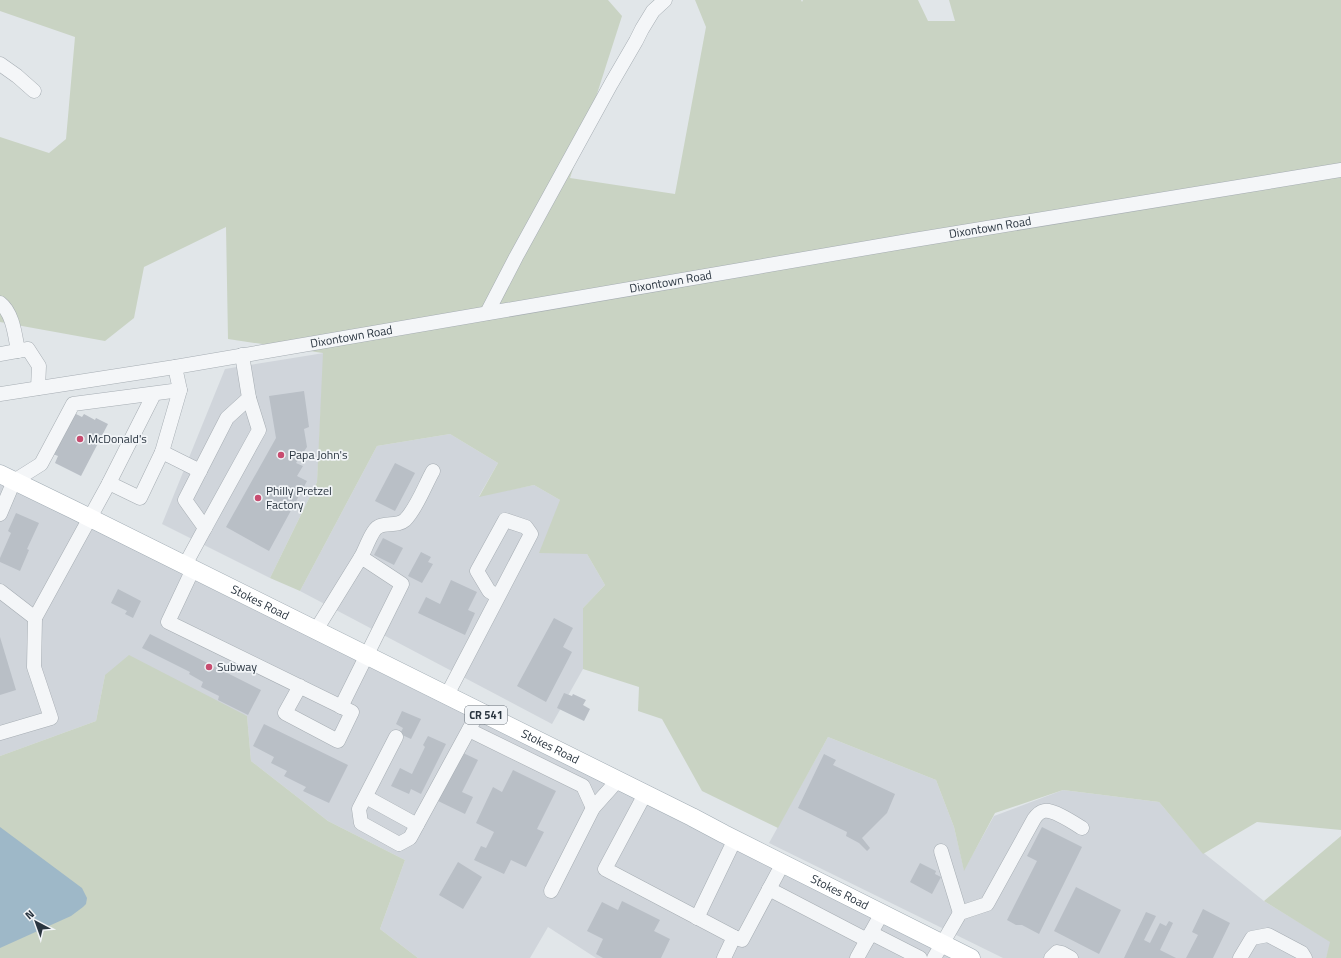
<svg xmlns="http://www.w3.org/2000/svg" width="1341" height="958" font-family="'Titillium Web',sans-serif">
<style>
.built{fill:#d0d5db}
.green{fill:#c9d3c3}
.water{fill:#9eb8c8}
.building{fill:#b9bfc6}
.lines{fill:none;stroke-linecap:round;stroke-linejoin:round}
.minor-casing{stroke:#a6adb3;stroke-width:15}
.major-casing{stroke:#a1acb4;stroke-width:19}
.minor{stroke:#f4f6f8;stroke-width:14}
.major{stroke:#fff;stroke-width:18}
.poi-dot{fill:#c84c70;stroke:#f1f4f7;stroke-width:1.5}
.labels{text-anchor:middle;stroke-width:3.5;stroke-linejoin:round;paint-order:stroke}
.shield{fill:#f1f4f7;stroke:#666e77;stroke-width:1}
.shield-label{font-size:11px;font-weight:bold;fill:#2a3540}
.street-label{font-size:12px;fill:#2a3540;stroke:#f1f4f7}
.poi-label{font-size:12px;fill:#2a3540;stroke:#f1f4f7;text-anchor:start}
</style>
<rect width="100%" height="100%" fill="#e1e6e9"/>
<!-- built -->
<g class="built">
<path d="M324 353 317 482 270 578 162 524 225 369Z"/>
<path d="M450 434 498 463 479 496 534 485 560 500 587 554 605 585 583 608V669L552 724 300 591 377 446Z"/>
<path d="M0 474 971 958H596L548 927 530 958H418L380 929 405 860 328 821 251 761 247 716 105 675 96 721 0 756Z"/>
<path d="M828 737 936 780 954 827 964 870 994 816 1063 790 1159 802 1200 850 1264 901 1331 942 1326 958H1003L769 843Z"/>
</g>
<!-- green -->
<g class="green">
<path d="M0 0H608L622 16 570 178 675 194 706 27 695 0H801L802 2 803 0H918L928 21H955L949 0H1341V830L1257 822 1203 854 1159 802 1063 790 995 813 964 871 954 827 936 780 828 737 778 828 702 791 662 719 638 711 639 687 583 669V608L605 585 587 554 539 553 560 500 534 485 479 497 498 463 450 434 377 446 300 591 270 578 317 482 323 353 228 339 226 227 144 267 134 318 105 341 0 322V137L49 153 66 139 75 37 0 11Z"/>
<path d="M129 655 247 716 251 761 328 821 405 860 380 929 418 958H0V756L96 721 105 675Z"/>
<path d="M1341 836V958H1326L1330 942 1264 901Z"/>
</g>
<!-- water -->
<path class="water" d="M0 827 82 888 87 898 86 904 83 907 71 916 0 948Z"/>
<!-- building -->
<g class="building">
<path d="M304 391 309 427 304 429 307 447 296 463 303 466 297 476 307 481 269 551 226 527 276 438 269 396Z"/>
<path d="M74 413 82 417 84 414 95 420 96 418 108 424 81 476 55 463 58 456 53 454Z"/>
<path d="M395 463 415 473 395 511 375 501Z"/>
<path d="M16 513 39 523 27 549 29 550 20 571 0 562V558L11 533 8 531Z"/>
<path d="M383 538 403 548 394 565 374 555Z"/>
<path d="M421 552 431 557 428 562 433 564 422 583 408 576Z"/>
<path d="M451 580 477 592 468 610 475 613 465 635 418 613 426 597 440 604Z"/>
<path d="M118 589 141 601 133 618 125 614 127 611 111 603Z"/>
<path d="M554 618 573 628 563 647 572 652 546 702 517 686Z"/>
<path d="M150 634 261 690 248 715 218 700 219 696 201 687 203 682 189 674 190 672 142 648Z"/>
<path d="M0 637 16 690 0 695Z"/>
<path d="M564 693 572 696 573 694 586 700 583 705 590 709 584 721 557 708Z"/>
<path d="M402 711 421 719 411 739 400 734 403 728 396 724Z"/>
<path d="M264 724 348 765 329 803 303 791 306 787 284 776 287 771 271 763 274 757 253 746Z"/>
<path d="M428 736 446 744 421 794 411 789 409 794 391 786 400 768 412 774 425 747 423 745Z"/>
<path d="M459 751 478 760 462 792 473 797 465 814 436 800Z"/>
<path d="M824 754 836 760 833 765 895 794 887 813 862 838 870 848 867 851 859 843 846 836 847 832 798 808Z"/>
<path d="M513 770 556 791 537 829 544 832 526 867 511 860 504 874 474 860 481 846 486 848 494 832 476 823 493 787 502 792Z"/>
<path d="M1042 827 1082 847 1039 934 1022 925H1016L1007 920 1037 861 1027 856Z"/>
<path d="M458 862 482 877 463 909 439 895Z"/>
<path d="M920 863 936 871 935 874 941 877 932 894 910 882Z"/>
<path d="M1076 887 1121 910 1099 954 1054 931Z"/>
<path d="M622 901 660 920 654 931 670 939 661 958H603L596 954 603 939 587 931 602 902 618 910Z"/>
<path d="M1203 909 1230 923 1213 958H1186L1198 935 1192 932Z"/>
<path d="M1146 912 1156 916 1144 940 1150 943 1160 923 1166 926 1169 921 1173 923 1160 950 1176 958H1124Z"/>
</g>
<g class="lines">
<defs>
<g id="minor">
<path d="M0 64 17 76 34 91"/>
<path d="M0 303C13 313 15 335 18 351"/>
<path d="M487 313 516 257 611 84 636 41 642 29 653 11 665 0"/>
<path d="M0 354 28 349 39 366 38 388"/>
<path id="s1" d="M0 394 175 367 914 240 1341 170"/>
<path d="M162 452 180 390"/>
<path d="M109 483 140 498 162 452 200 471"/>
<path d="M0 514 14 481 41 464 73 404 180 390 175 367"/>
<path d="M205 528 259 430 249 398"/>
<path d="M361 557C365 550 372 530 378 527 386 522 397 527 405 520 417 508 425 485 433 471"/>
<path d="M185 565 205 528 185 500 227 418 249 398 242 355"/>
<path d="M193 569 168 622 352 712 338 741 285 713 300 686"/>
<path d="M0 591 35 618 34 667 51 718 0 733"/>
<path d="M35 618 109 483 154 394"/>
<path d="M316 630 361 557 402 584 341 707"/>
<path d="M447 695 531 534 526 527 505 520 477 571 489 591 497 596"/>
<path d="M469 730 583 786 593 808"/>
<path d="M396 737 359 809 361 823 399 844 410 838 479 711"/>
<path d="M645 794 605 869 734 937 742 940 783 863"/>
<path d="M366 797 417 825"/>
<path d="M941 851 960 913"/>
<path d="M769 889 867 940"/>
<path d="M551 891 593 808 618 780"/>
<path d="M697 918 735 839"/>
<path d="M871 933 920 958"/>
<path d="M724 958 734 937"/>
<path d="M857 958 882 913"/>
<path d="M934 958 960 913 987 904 1034 819C1036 816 1039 812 1044 811 1053 809 1074 823 1082 828"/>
<path d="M1051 958 1057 952 1062 953 1071 958"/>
<path d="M1240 958 1252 938 1268 935 1302 953 1305 958"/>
</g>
<g id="major">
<path id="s2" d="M0 474 72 509 692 817 724 834 971 958"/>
</g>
</defs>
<!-- minor casing -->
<use href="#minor" class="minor-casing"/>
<!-- major casing -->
<use href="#major" class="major-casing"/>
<!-- minor -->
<use href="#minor" class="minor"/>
<!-- major -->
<use href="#major" class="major"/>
</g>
<!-- markers -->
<g class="poi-dot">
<circle cx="80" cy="439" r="4"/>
<circle cx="281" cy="455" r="4"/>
<circle cx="258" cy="498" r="4"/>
<circle cx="209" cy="667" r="4"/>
</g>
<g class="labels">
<!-- shield labels -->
<rect class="shield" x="465" y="706" width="42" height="18" rx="3"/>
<g class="shield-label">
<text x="486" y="719">CR 541</text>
</g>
<!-- street labels -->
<g class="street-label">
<text dy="4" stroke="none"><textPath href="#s1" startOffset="1004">Dixontown Road</textPath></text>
<text dy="4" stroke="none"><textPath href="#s1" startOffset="680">Dixontown Road</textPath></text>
<text dy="4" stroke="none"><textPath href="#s1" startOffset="356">Dixontown Road</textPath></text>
<text dy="4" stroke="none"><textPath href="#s2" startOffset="290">Stokes Road</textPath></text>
<text dy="4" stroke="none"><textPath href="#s2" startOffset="614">Stokes Road</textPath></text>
<text dy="4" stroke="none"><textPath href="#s2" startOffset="938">Stokes Road</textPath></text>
</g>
<!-- poi labels -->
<g class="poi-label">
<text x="88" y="443">McDonald's</text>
<text x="289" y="459">Papa John's</text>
<text x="266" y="495">Philly Pretzel<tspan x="266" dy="14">Factory</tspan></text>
<text x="217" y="671">Subway</text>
</g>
</g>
<!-- north arrow -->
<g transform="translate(36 922) rotate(319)" stroke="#f1f4f7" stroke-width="3" paint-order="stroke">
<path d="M0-3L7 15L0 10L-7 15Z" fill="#2a3540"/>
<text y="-6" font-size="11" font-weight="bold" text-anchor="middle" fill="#2a3540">N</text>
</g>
</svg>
